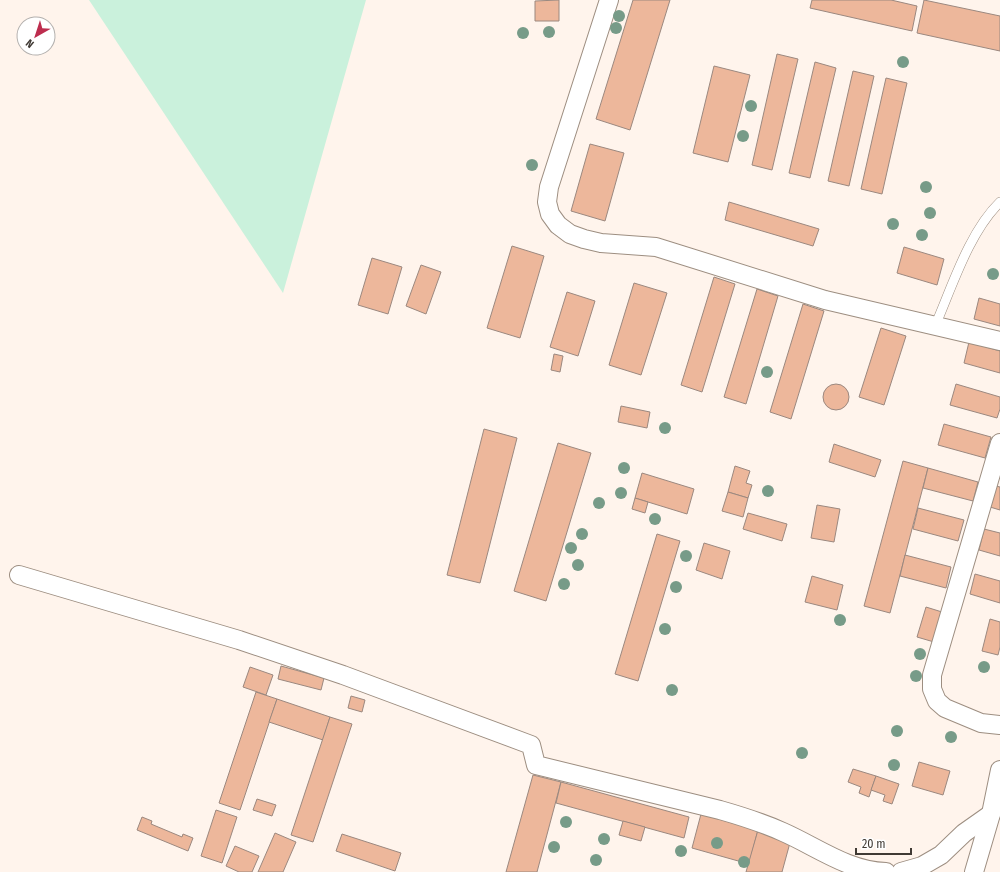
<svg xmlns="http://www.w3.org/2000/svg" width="1000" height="872" font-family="'Fira Sans Condensed',sans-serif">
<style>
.green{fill:#caf1dc}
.building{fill:#edb79b;stroke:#9b887f}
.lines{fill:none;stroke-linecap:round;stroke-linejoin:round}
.service-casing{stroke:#9d8e81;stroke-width:10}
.minor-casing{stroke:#9d8e81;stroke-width:20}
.service{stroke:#fff;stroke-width:9}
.minor{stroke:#fff;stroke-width:18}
.tree{fill:#779b88}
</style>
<rect width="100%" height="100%" fill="#fff4ec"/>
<!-- green -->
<path class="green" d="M89 0H366L283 293Z"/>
<!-- building -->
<g class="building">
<path d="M559 0V21H535V1Z"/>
<path d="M633 0H670L630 130 596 119Z"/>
<path d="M812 0H891L917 6 912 31 810 8Z"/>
<path d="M924 0 1000 16V51L917 33Z"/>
<path d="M777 54 798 59 772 170 752 165Z"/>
<path d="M815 62 836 68 810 178 789 173Z"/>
<path d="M714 66 750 75 728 162 693 153Z"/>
<path d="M853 71 874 76 849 186 828 181Z"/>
<path d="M886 78 907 83 882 194 861 189Z"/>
<path d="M590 144 624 153 605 221 571 211Z"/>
<path d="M729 202 819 229 813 246 725 220Z"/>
<path d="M512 246 544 256 520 338 487 328Z"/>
<path d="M904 247 944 259 937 285 897 273Z"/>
<path d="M372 258 402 267 388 314 358 305Z"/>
<path d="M421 265 441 272 426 314 406 306Z"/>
<path d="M714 277 735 284 702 392 681 385Z"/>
<path d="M634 283 667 293 641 375 609 365Z"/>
<path d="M757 289 778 296 746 404 724 397Z"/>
<path d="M567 292 595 301 578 356 550 347Z"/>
<path d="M979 298 1000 304V326L974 319Z"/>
<path d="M803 304 824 311 791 419 770 412Z"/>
<path d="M881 328 906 336 884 405 859 397Z"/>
<path d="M969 342 1000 351V373L964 363Z"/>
<path d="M554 354 563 356 560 372 551 370Z"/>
<circle cx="836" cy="397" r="13"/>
<path d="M956 384 1000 397V409L997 418 950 405Z"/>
<path d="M621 406 650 412 647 428 618 422Z"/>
<path d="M944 424 991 437 985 458 938 445Z"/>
<path d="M484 429 517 438 480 583 447 575Z"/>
<path d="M558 443 591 453 546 601 514 591Z"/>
<path d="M834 444 881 460 875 477 829 462Z"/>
<path d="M903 461 928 468 890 613 864 606Z"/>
<path d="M735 466 750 471 746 483 752 485 748 498 728 492Z"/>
<path d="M928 468 978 482 973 501 923 488Z"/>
<path d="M642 473 694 489 687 514 635 498Z"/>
<path d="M996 486 1000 487V510L990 507Z"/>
<path d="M728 492 748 498 743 517 722 511Z"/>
<path d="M635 498 648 502 645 513 632 509Z"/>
<path d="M817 505 840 509 834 542 811 538Z"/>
<path d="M918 508 964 520 958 541 913 529Z"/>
<path d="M748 513 787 524 782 541 743 529Z"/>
<path d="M984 529 1000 533V556L979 550Z"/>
<path d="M657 534 680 541 638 681 615 674Z"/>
<path d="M704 543 730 551 722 579 696 570Z"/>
<path d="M905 555 951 567 946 588 900 576Z"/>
<path d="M975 574 1000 581V603L970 594Z"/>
<path d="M812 576 843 585 837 610 805 602Z"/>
<path d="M926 607 942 612 934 642 917 637Z"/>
<path d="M990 619 1000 622V647L998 655 982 651Z"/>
<path d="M281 666 324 678 321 690 278 679Z"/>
<path d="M250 667 273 675 266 695 243 687Z"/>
<path d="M256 692 277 699 240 810 219 803Z"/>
<path d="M351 696 365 700 362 712 348 708Z"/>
<path d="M277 699 330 717 323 740 269 722Z"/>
<path d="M330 717 352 724 313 842 291 835Z"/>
<path d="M919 762 950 771 943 795 912 786Z"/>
<path d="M853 769 876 776 869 797 859 793 861 787 848 782Z"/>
<path d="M533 775 561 782 537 872H506Z"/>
<path d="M876 776 899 784 892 804 883 801 885 795 871 790Z"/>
<path d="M561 782 689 817 684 838 556 803Z"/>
<path d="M257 799 276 805 272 816 253 810Z"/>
<path d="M216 810 237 817 222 863 201 856Z"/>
<path d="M701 814 758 830 749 864 692 848Z"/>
<path d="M142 817 152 821 151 824 182 837 183 834 193 838 188 851 137 830Z"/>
<path d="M623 821 645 827 641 841 619 835Z"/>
<path d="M758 830 791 839 782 872H746Z"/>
<path d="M275 833 296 842 283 872H258Z"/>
<path d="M342 834 401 853 395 871 336 851Z"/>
<path d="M235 846 259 856 252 872H239L226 866Z"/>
</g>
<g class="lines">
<defs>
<path id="service" d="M935 326C952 287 969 232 1000 202"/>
<g id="minor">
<path d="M609 0 549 187 547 202 550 214 558 225 570 234 584 239 601 243 656 247 825 300 1000 341"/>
<path d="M1000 443 932 675V689L937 701 945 708 981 723 1000 725"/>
<path d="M19 575 239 640 343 675 531 745 536 765 720 810C741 816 763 823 783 832 817 847 848 871 886 872"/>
<path d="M901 872 922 866 941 855 964 833 991 814"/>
<path d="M974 872 991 814 1000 770"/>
</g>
</defs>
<!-- service casing -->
<use href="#service" class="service-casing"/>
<!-- minor casing -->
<use href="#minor" class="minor-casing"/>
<!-- service -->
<use href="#service" class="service"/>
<!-- minor -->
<use href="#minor" class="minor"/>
</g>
<!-- trees -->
<g class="tree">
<circle cx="619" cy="16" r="6"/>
<circle cx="616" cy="28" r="6"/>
<circle cx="549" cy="32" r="6"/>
<circle cx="523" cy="33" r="6"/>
<circle cx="903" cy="62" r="6"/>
<circle cx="751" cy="106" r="6"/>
<circle cx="743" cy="136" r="6"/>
<circle cx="532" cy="165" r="6"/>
<circle cx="926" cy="187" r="6"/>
<circle cx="930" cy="213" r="6"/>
<circle cx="893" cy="224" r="6"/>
<circle cx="922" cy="235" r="6"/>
<circle cx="993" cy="274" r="6"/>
<circle cx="767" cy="372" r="6"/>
<circle cx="665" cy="428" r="6"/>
<circle cx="624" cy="468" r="6"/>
<circle cx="768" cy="491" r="6"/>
<circle cx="621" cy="493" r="6"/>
<circle cx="599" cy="503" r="6"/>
<circle cx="655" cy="519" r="6"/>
<circle cx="582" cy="534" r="6"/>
<circle cx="571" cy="548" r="6"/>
<circle cx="686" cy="556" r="6"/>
<circle cx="578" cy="565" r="6"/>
<circle cx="564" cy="584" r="6"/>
<circle cx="676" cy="587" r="6"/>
<circle cx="840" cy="620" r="6"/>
<circle cx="665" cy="629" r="6"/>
<circle cx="920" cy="654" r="6"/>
<circle cx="984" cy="667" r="6"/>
<circle cx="916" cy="676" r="6"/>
<circle cx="672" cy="690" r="6"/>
<circle cx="897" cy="731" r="6"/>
<circle cx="951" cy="737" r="6"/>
<circle cx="802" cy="753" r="6"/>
<circle cx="894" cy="765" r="6"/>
<circle cx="566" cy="822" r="6"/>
<circle cx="604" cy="839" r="6"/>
<circle cx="717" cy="843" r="6"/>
<circle cx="554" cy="847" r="6"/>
<circle cx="681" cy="851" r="6"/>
<circle cx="596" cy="860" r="6"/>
<circle cx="744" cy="862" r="6"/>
</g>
<!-- north arrow -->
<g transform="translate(36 36) rotate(219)"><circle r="19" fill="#ffffff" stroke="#b3b0ae"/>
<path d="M0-3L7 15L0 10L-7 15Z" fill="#bd2d4e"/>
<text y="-6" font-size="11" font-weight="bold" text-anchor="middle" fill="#403a34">N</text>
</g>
<!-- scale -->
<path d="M856 848v6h55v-6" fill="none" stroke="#403a34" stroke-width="2"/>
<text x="862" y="848" font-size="12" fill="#403a34" stroke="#ffffff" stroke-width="3" paint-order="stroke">20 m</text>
</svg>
